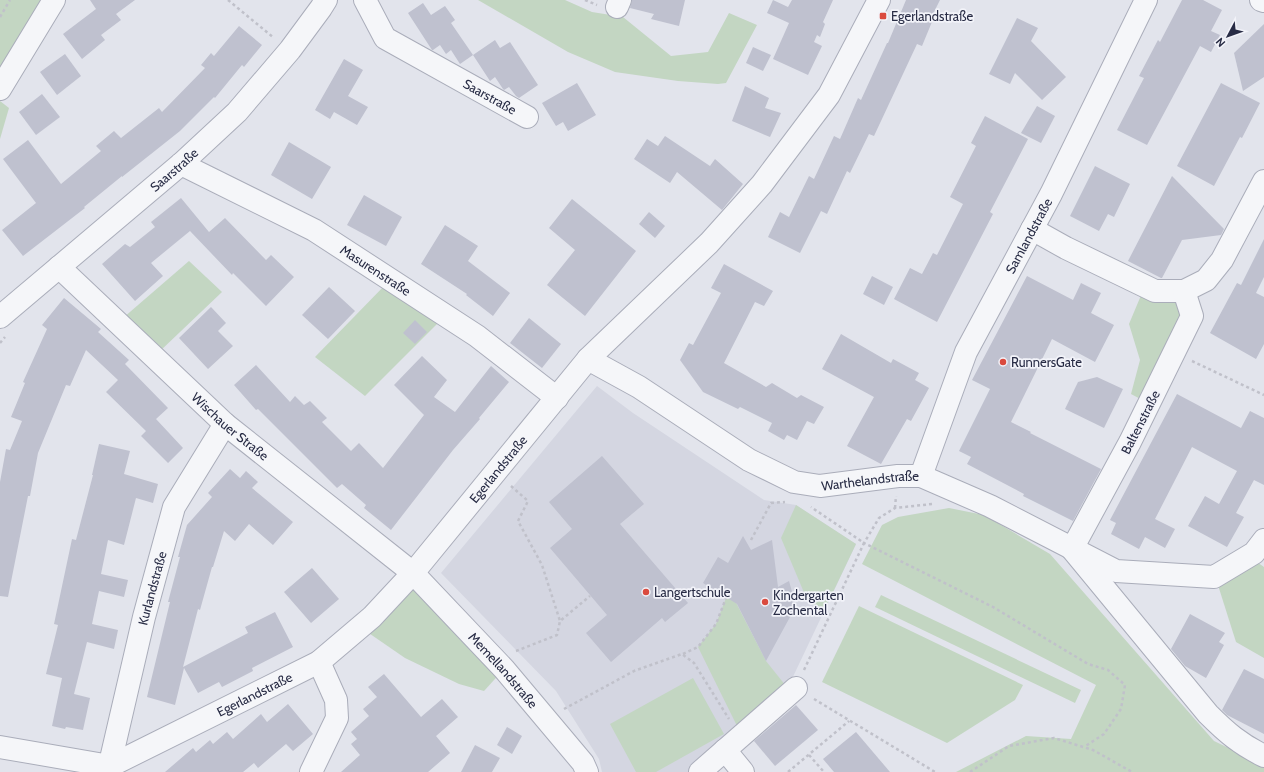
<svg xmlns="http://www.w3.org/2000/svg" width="1264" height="772" font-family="Cabin,sans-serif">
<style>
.built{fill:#d4d6e1}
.green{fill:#c3d6c2}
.building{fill:#bfc1cf}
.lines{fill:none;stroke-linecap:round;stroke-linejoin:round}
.minor-casing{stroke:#aaadba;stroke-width:24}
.path{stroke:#c0c1ca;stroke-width:2.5;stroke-dasharray:3 3;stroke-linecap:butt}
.minor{stroke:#f5f6f9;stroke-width:22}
.poi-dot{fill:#da4a3e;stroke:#f2f3f9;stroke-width:1.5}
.labels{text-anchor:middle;stroke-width:3.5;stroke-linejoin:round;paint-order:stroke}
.poi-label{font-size:13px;fill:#282c45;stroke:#f2f3f9;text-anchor:start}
.street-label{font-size:13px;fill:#282c45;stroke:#f2f3f9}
</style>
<rect width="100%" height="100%" fill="#e2e4ec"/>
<!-- built -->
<path class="built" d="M597 386 633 413 764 500 796 505 856 544 790 683 739 730 688 772H602L599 759 556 691 441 573Z"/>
<!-- green -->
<g class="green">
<path d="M0 0H44L0 73Z"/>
<path d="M478 0H565L592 12 623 17 671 56 708 52 729 13 757 25 726 83 718 84 678 81 615 72 568 52Z"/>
<path d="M0 101 9 108 0 139Z"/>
<path d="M189 261 222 292 159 352 123 318Z"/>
<path d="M388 282 441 320 365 396 315 357Z"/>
<path d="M1142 293 1179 298 1187 315 1146 402 1131 394 1140 360 1129 324Z"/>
<path d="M796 505 856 544 824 611 808 602 781 538Z"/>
<path d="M949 508 984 515 1050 554 1214 741 1264 765V772H956L1026 736 1071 739 1096 685 862 564 882 525 898 517Z"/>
<path d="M1254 560 1264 567V658L1236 642 1217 582Z"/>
<path d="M413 573 504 669 484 691 459 684 405 658 360 627Z"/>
<path d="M730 591 766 661 786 686 739 730 698 647 716 624 726 598Z"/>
<path d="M881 595 1081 690 1075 703 875 607Z"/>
<path d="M859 606 1023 685 1015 700 947 743 822 682Z"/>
<path d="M693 678 724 734 656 772H636L610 724Z"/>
</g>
<!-- building -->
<g class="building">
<path d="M90 0H135L116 14 121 20 101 35 105 40 82 59 63 34 96 9Z"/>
<path d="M632 0H685L679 26 651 19 654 14 630 8Z"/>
<path d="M773 0 788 7 792 0H833L823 22 825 24 820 37 817 35 814 42 822 46 808 75 773 59 789 23 767 13Z"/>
<path d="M906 0H940L932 16 934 17 922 46 917 44 874 136 869 134 850 173 847 171 827 214 821 211 800 253 768 237 780 212 789 217 809 176 814 179 834 136 840 139 858 98 861 100 887 43H888Z"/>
<path d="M1182 0H1203L1222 10 1211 31 1220 35 1211 52 1200 46 1147 145 1117 130 1144 78 1139 76 1158 40 1160 42Z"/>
<path d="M423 3 431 15 445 6 455 20 451 23 473 55 460 64 451 50 446 54 440 45 433 50H432L408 13Z"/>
<path d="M1017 18 1038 28 1031 41 1066 77 1042 100 1015 73 1010 84 989 74Z"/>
<path d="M1264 24V77L1243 91 1234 53Z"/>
<path d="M239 26 262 45 244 67 242 65 215 98 214 97 180 131 122 177V176L84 207 85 208 23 256 2 230 36 203 3 159 28 140 61 184 101 151 96 146 114 131 121 138 159 108 162 112 205 68 201 65 211 53 214 56Z"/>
<path d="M495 40 500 48 510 42 538 85 519 98 516 96 509 87 504 90 503 89 495 77 490 81 473 55Z"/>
<path d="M753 47 771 55 763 71 746 63Z"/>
<path d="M65 54 81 76 57 95 40 72Z"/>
<path d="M344 59 363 70 348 96 368 107 357 125 334 112 330 119 315 110Z"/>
<path d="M577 83 596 115 568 131 563 122 556 126 542 103Z"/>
<path d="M1221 83 1260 103 1242 138 1240 137 1214 186 1177 166Z"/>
<path d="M745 86 769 98 765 108 781 113 770 137 732 121Z"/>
<path d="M42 94 60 117 36 135 19 112Z"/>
<path d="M1037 106 1055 116 1041 143 1021 133Z"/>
<path d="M985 116 1028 139 990 212 993 214 937 322 894 299 910 268 922 274 933 253 937 255 963 204 950 197 976 146 971 143Z"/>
<path d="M665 136 710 166 715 159 743 184 722 210 677 172 670 183 634 159 647 139 658 146Z"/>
<path d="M289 142 331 167 312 199 271 175Z"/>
<path d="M1095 166 1130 184 1114 217 1108 214 1099 231 1070 216Z"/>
<path d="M1172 176 1224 229 1221 235 1182 240 1162 278H1161L1128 261Z"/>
<path d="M364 195 402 217 386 246 347 225Z"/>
<path d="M181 198 209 232 225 218 266 260 271 255 294 277 266 306 233 273 232 275 190 231 151 263 163 276 135 301 102 264 125 244 130 247 155 227 151 222Z"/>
<path d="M572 199 636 251 585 316 547 285 575 250 549 228Z"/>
<path d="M649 212 665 226 655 238 639 224Z"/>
<path d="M445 225 478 246 468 261 510 293 493 316 466 295 467 294 421 264Z"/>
<path d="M1264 239V277L1256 293 1264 297V344L1256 359 1210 333 1237 283 1241 285Z"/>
<path d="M724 264 773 291 764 306 755 302 724 363 766 387 772 383 797 398 801 395 824 407 814 424 807 421 797 440 787 435 784 440 768 431 772 423 740 407 738 409 703 392 680 360 689 343 693 345 721 293 711 288Z"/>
<path d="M872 276 893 287 884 305 863 294Z"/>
<path d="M1027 276 1073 300 1081 283 1101 293 1091 313 1114 325 1095 362 1052 339 1011 422 1031 432 1030 433 1101 469 1073 521 1023 496 1024 494 967 464 971 457 959 451 990 389 972 380Z"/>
<path d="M329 287 355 311 328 339 302 315Z"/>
<path d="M64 298 101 329 98 332 129 360 125 364 168 408 156 419 183 448 168 463 141 436 146 431 106 392 118 380 86 350 70 386 66 385 38 453 30 496H28L8 597 0 596V482L6 449 10 450 22 421 11 417 25 383 23 382 47 329 42 325Z"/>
<path d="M211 307 226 323 218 331 233 346 208 369 179 338Z"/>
<path d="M529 318 561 344 542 368 510 343Z"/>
<path d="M415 320 427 332 415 344 403 333Z"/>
<path d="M841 334 891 363 893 359 919 373 915 380 929 388 911 421 907 419 881 464 847 446 874 397 822 369Z"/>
<path d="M422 356 447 380 434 397 455 412 491 366 509 382 479 418 480 419 453 450 391 530 364 508 366 505 342 484 337 488 258 409 256 410 234 385 256 365 290 402 295 396 304 405 310 401 327 418 322 422 351 451 359 443 383 468 424 415 394 385Z"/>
<path d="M1097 377 1123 389 1104 428 1065 409 1078 382Z"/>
<path d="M1177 394 1241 428 1250 411 1264 418V485L1254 480 1236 513 1244 517 1227 547 1188 526 1205 496 1219 504 1237 471 1192 447 1155 519 1175 529 1165 548 1145 537 1139 549 1111 534 1116 523 1110 520Z"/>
<path d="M99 444 130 451 124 474 158 484 153 503 136 498 124 545 108 540 101 574 128 580 124 597 99 591 92 624 118 630 114 649 87 642 74 694 90 698 83 730 66 727 65 729 52 726 62 678 46 674 58 625 54 624 72 539 76 540 93 475H92Z"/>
<path d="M602 456 644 504 620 524 688 603 665 622 662 618 611 662 586 633 607 615 550 548 572 529 549 502Z"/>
<path d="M230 469 240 478 246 471 258 482 252 488 293 522 273 545 249 524 235 541 224 531 213 567H212L200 610 198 609 183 667 248 633 245 627 275 612 293 647 252 668 253 671 222 687 219 682 198 693 184 668 175 705 147 697 170 602H168L180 557H178L187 525 212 497 208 493Z"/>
<path d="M743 536 751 550 772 540 778 587 789 581 798 613 790 617 766 661 737 604 703 583 718 557 728 563Z"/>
<path d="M312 568 339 599 311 623 284 592Z"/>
<path d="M1190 614 1225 633 1219 642 1224 645 1206 678 1185 666 1171 649Z"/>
<path d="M1244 669 1264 679V734L1227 715 1222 710Z"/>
<path d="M384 674 421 717 442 699 458 717 436 736 450 753 428 772H341L360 755 351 744 357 739 351 732 369 716 363 709 377 697 368 687Z"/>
<path d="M288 704 313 734 293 751 286 744 258 768 254 763 243 772H165L193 748 196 752 210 740 213 744 227 732 233 739 261 714 267 722Z"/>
<path d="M796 705 818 730 775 766 754 741Z"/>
<path d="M507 727 522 736 512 754 497 745Z"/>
<path d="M856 732 890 772H834L823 759Z"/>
<path d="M475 745 500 758 492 772H461Z"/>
</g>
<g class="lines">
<defs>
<g id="minor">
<path id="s1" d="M365 0 385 38 527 117"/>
<path d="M1261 0 1264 1"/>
<path d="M617 7 620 0"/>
<path d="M0 89 54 0"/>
<path id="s2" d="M181 164 314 230 477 336 557 398"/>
<path d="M1032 229 1066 248 1155 291H1184L1206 280 1222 260 1264 181"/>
<path id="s3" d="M59 267 225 424 413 573 504 669 583 763 587 772"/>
<path d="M1184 291 1192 316 1130 442 1072 549 1208 714C1227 733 1240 744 1264 756"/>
<path id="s4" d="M0 317 181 164 237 112 290 50 321 8 326 0"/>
<path id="s5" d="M588 359 639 387 749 460 794 482 820 486 898 476H921L990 506 1116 571 1214 577 1254 553 1264 540"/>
<path id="s6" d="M921 476 966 352 1051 194 1146 0"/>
<path id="s7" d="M0 747 110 766 319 662 372 617 413 573 588 359 709 243 762 184 829 95 879 0"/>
<path d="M725 750 743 772"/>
<path id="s8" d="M108 772 144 617 174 507 225 424"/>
<path d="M311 772 337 718 336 700 319 662"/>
<path d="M700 772 796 688"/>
</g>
</defs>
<!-- minor casing -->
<use href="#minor" class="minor-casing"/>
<!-- path -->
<g class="path">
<path d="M228 0 274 38"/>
<path d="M585 0 597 5"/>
<path d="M0 17 10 0"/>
<path d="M0 343 5 337"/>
<path d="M1192 361 1264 395"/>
<path d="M511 486 528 501 518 521 542 565 560 621"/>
<path d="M932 504 895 508 879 518 864 543 993 607 1088 664 1108 670 1125 685 1121 709 1104 734 1084 747"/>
<path d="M895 508 896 496"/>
<path d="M751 540 771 503 785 502"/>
<path d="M516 651 557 635 560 621 590 596"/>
<path d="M683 654 698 647 716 624 726 598"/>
<path d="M804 670 864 543 811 507"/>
<path d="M814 699 935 772"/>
<path d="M564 709 634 671 682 654 694 663 729 719"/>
<path d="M809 755 824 772"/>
<path d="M788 772 849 721"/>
<path d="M970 772 1009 746 1054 738 1093 750 1132 772"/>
</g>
<!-- minor -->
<use href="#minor" class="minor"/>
</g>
<!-- markers -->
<g class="poi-dot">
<rect x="879" y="12" width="8" height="8" rx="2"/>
<circle cx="1003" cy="362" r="4"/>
<circle cx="646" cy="592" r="4"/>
<circle cx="765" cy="602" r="4"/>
</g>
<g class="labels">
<!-- poi labels -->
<g class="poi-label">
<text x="891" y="21">Egerlandstraße</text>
<text x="1011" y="367">RunnersGate</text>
<text x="654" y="597">Langertschule</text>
<text x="773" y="600">Kindergarten<tspan x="773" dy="15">Zochental</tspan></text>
</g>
<!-- street labels -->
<g class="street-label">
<text dy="5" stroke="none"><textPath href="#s1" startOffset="163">Saarstraße</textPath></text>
<text dy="5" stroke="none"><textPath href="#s4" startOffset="228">Saarstraße</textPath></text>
<text dy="5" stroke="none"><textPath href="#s6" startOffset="264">Samlandstraße</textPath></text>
<text dy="5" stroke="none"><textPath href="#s2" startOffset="222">Masurenstraße</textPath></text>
<text transform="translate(1140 422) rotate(-63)" y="5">Baltenstraße</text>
<text dy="5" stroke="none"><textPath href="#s3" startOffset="234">Wischauer Straße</textPath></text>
<text dy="5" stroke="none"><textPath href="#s7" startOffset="609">Egerlandstraße</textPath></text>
<text dy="5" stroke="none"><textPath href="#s5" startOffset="317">Warthelandstraße</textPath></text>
<text dy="5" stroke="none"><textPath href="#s8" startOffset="189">Kurlandstraße</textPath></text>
<text dy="5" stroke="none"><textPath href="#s3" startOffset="601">Memellandstraße</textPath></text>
<text dy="5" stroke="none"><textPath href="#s7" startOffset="273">Egerlandstraße</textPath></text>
</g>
</g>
<!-- north arrow -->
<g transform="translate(1228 36) rotate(229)" stroke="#f2f3f9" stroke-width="3" paint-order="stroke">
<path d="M0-3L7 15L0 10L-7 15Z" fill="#282c45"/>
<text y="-6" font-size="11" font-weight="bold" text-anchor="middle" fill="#282c45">N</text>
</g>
</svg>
